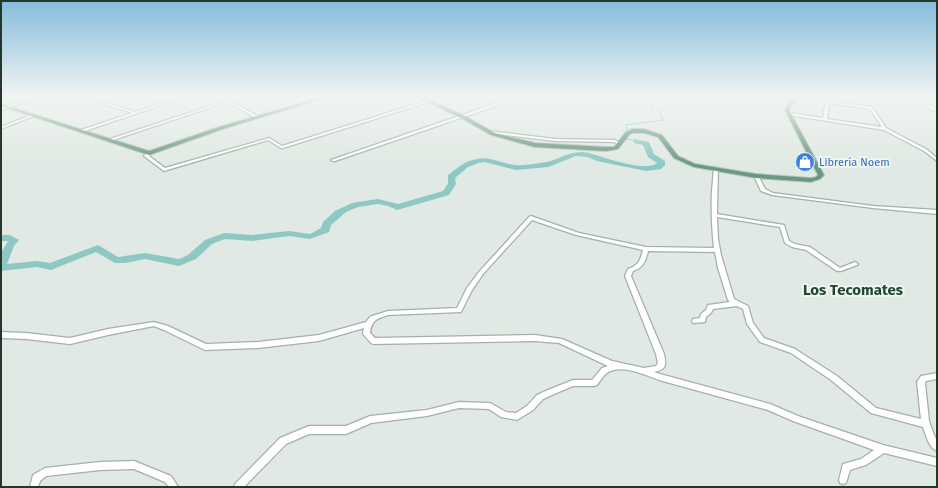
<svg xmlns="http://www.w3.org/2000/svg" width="938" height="488" font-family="'Fira Sans',sans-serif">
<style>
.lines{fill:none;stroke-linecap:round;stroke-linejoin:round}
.stream{stroke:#8ec8c4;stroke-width:1}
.river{fill:#8ec8c4;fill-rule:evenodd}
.minor-casing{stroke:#a4b0a9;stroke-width:2.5}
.major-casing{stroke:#bdc3c0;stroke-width:2}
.minor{fill:#fff;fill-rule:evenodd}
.major{fill:#6a9983;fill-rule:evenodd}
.labels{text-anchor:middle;stroke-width:4;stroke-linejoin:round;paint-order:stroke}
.far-shop-label{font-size:11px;fill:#366cbe;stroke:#f0f6f2;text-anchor:start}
.quarter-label{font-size:15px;font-weight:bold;fill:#224636;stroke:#f0f6f2}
</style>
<rect width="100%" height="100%" fill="#e0e9e3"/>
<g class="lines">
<!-- stream -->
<path class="stream" d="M637 141 621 138 627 129 626 125 664 120 661 118 662 116 658 111 651 109 654 106 645 103 642 96"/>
<!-- river -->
<path class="river" d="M634 139 649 142 654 154 665 161V165L661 169 646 171 597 161 587 157 576 156 548 167 516 170 485 162 478 163 468 167 455 178 456 184 449 195 397 210 388 206 378 204 358 207 346 212 331 225 329 232 310 239 289 236 252 241 225 239 212 244 196 259 179 266 145 259 126 263H115L96 252 51 270 37 267 1 271V253L8 241H1V235H10L19 240 14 246 7 264 37 261 50 263 98 245 118 257 145 253 179 259 188 255 205 240 224 233 252 235 289 231 310 234 321 228 323 222 335 211 352 203 378 199 398 204 443 191 448 184V175C457 168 465 161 477 159 490 156 502 164 515 165 523 166 532 164 540 163 557 162 571 148 589 153 604 157 645 173 657 163L648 157 643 145 634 143Z"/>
<defs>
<g id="minor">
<path d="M41 96H45L1 110V108Z"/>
<path d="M53 96H64L92 98 135 112 184 96H188L82 132H81V130L132 113 92 100 55 97Z"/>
<path d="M240 96H244L230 101 258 116V118H256L227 102 110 141H108L107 140Z"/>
<path d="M505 96H508L507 100 493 107 335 161H333L331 160 491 105 504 99Z"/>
<path d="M918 96H922L927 103 937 110V112C929 110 923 103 918 96Z"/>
<path d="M429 100 432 101 283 148H281L268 140 164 171 144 156 147 152H151V153L149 156 165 168 269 138 282 146Z"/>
<path d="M826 101 872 107 886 128 926 149 937 158V161L924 151 884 130 789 115 787 114 789 113 823 118ZM829 103 870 109 882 127 827 119Z"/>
<path d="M33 114 36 115 1 129V127Z"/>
<path d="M489 131 555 139 615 140 621 144 619 145 614 142 555 141 490 133H489Z"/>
<path d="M714 168H718V169L717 214 784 225 789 241 795 244 810 247 840 268 855 262 858 264 857 265 841 271H837L806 250 792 247 785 243 780 227 717 217 718 239 721 255 734 299 748 306 753 323 764 338 795 349 837 376 876 408 921 419 917 382 921 376 937 373V379L926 381 925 383 929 421 934 435 937 440V451C928 447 926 435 923 427L871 413 831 380 791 353 760 342 747 324 743 309 737 306 713 309 711 313 706 317 705 322 695 323H693L692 321 693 319 700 318 701 314 706 310 708 305 730 302 728 300 718 268 715 252 648 251C646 261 643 268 633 271L631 276 664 354C666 365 667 369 654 372L660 374 770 404 798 416 883 445 937 458V466L884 453 866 465 850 470 846 483 843 484 840 483 839 480 843 464 861 459 874 450 793 421 768 410 659 380C646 375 619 363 607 373 603 376 600 381 597 385L594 386H573L554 394 543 399 533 410 517 420 501 417 489 409 459 408 427 416 371 423 346 434H309L286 444 244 487H234L235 484 280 438 309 426H346L370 416 427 410 459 402 490 403 506 412 516 413 527 406 537 395 548 390 573 380H592L602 368 608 366 559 343 535 341 373 344 371 343 363 334 364 328 319 341 258 348 205 350 164 330 154 326 108 335 70 344 26 339 1 338V332L26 333 70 338 108 329 154 322 168 326 206 344 258 342 319 335 366 322 370 317 372 316 388 311 457 308 467 288 479 272 529 217 531 216 579 233 646 247 714 248C712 229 711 210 712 190 713 183 713 175 714 168ZM532 220 576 235 643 250C640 261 639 265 628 269L625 276 656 354 658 363 656 366 644 368 612 361 562 339 535 335 375 338 370 333C372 320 376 319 388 315L461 312 472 290 483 274Z"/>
<path d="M754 175H758L765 189 773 193 873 206 937 210V214L873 208 772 195 761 191 754 176Z"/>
<path d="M134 461 171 476 178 487H169L165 482 134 469 100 470 46 476 40 481 38 487H30L33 475 45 468 100 462Z"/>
</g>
<g id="major">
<path d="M326 96H332L223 129 149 155 1 106V104L149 151 219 127Z"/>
<path d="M415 96H420L465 116 495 133 535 143 606 147H614L626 132 632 129H644L662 135 678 156 695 164 756 174 811 178 816 177 818 175 785 110C787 103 793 96 801 96L791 105 789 110 824 175 820 179 811 182 756 178 694 167 674 158 658 137 644 133H633L630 134 618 149 606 151 535 147 491 135 461 118Z"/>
</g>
</defs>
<!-- minor casing -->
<use href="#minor" class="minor-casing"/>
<!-- major casing -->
<use href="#major" class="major-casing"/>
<!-- minor -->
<use href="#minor" class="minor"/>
<!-- major -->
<use href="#major" class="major"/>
</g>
<!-- sky -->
<linearGradient id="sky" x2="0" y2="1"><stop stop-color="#84bcda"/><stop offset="0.59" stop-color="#f1f5f2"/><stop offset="1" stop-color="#f1f5f2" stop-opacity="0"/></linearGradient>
<rect width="938" height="164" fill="url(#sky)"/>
<!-- icons -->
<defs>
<symbol id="shop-disc" viewBox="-11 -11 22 22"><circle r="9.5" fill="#3f7fe0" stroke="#f0f6f2"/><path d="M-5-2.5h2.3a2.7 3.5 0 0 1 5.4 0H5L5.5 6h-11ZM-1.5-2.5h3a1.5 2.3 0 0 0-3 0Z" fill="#fff"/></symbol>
</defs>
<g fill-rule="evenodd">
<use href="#shop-disc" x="794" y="151" width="22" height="22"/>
</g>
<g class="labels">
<!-- far-shop labels -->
<g class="far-shop-label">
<text x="819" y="166">Librería Noem</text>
</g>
<!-- quarter labels -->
<g class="quarter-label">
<text x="853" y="295">Los Tecomates</text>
</g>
</g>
<!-- border -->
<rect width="938" height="488" fill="none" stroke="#23372d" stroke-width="4"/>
</svg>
